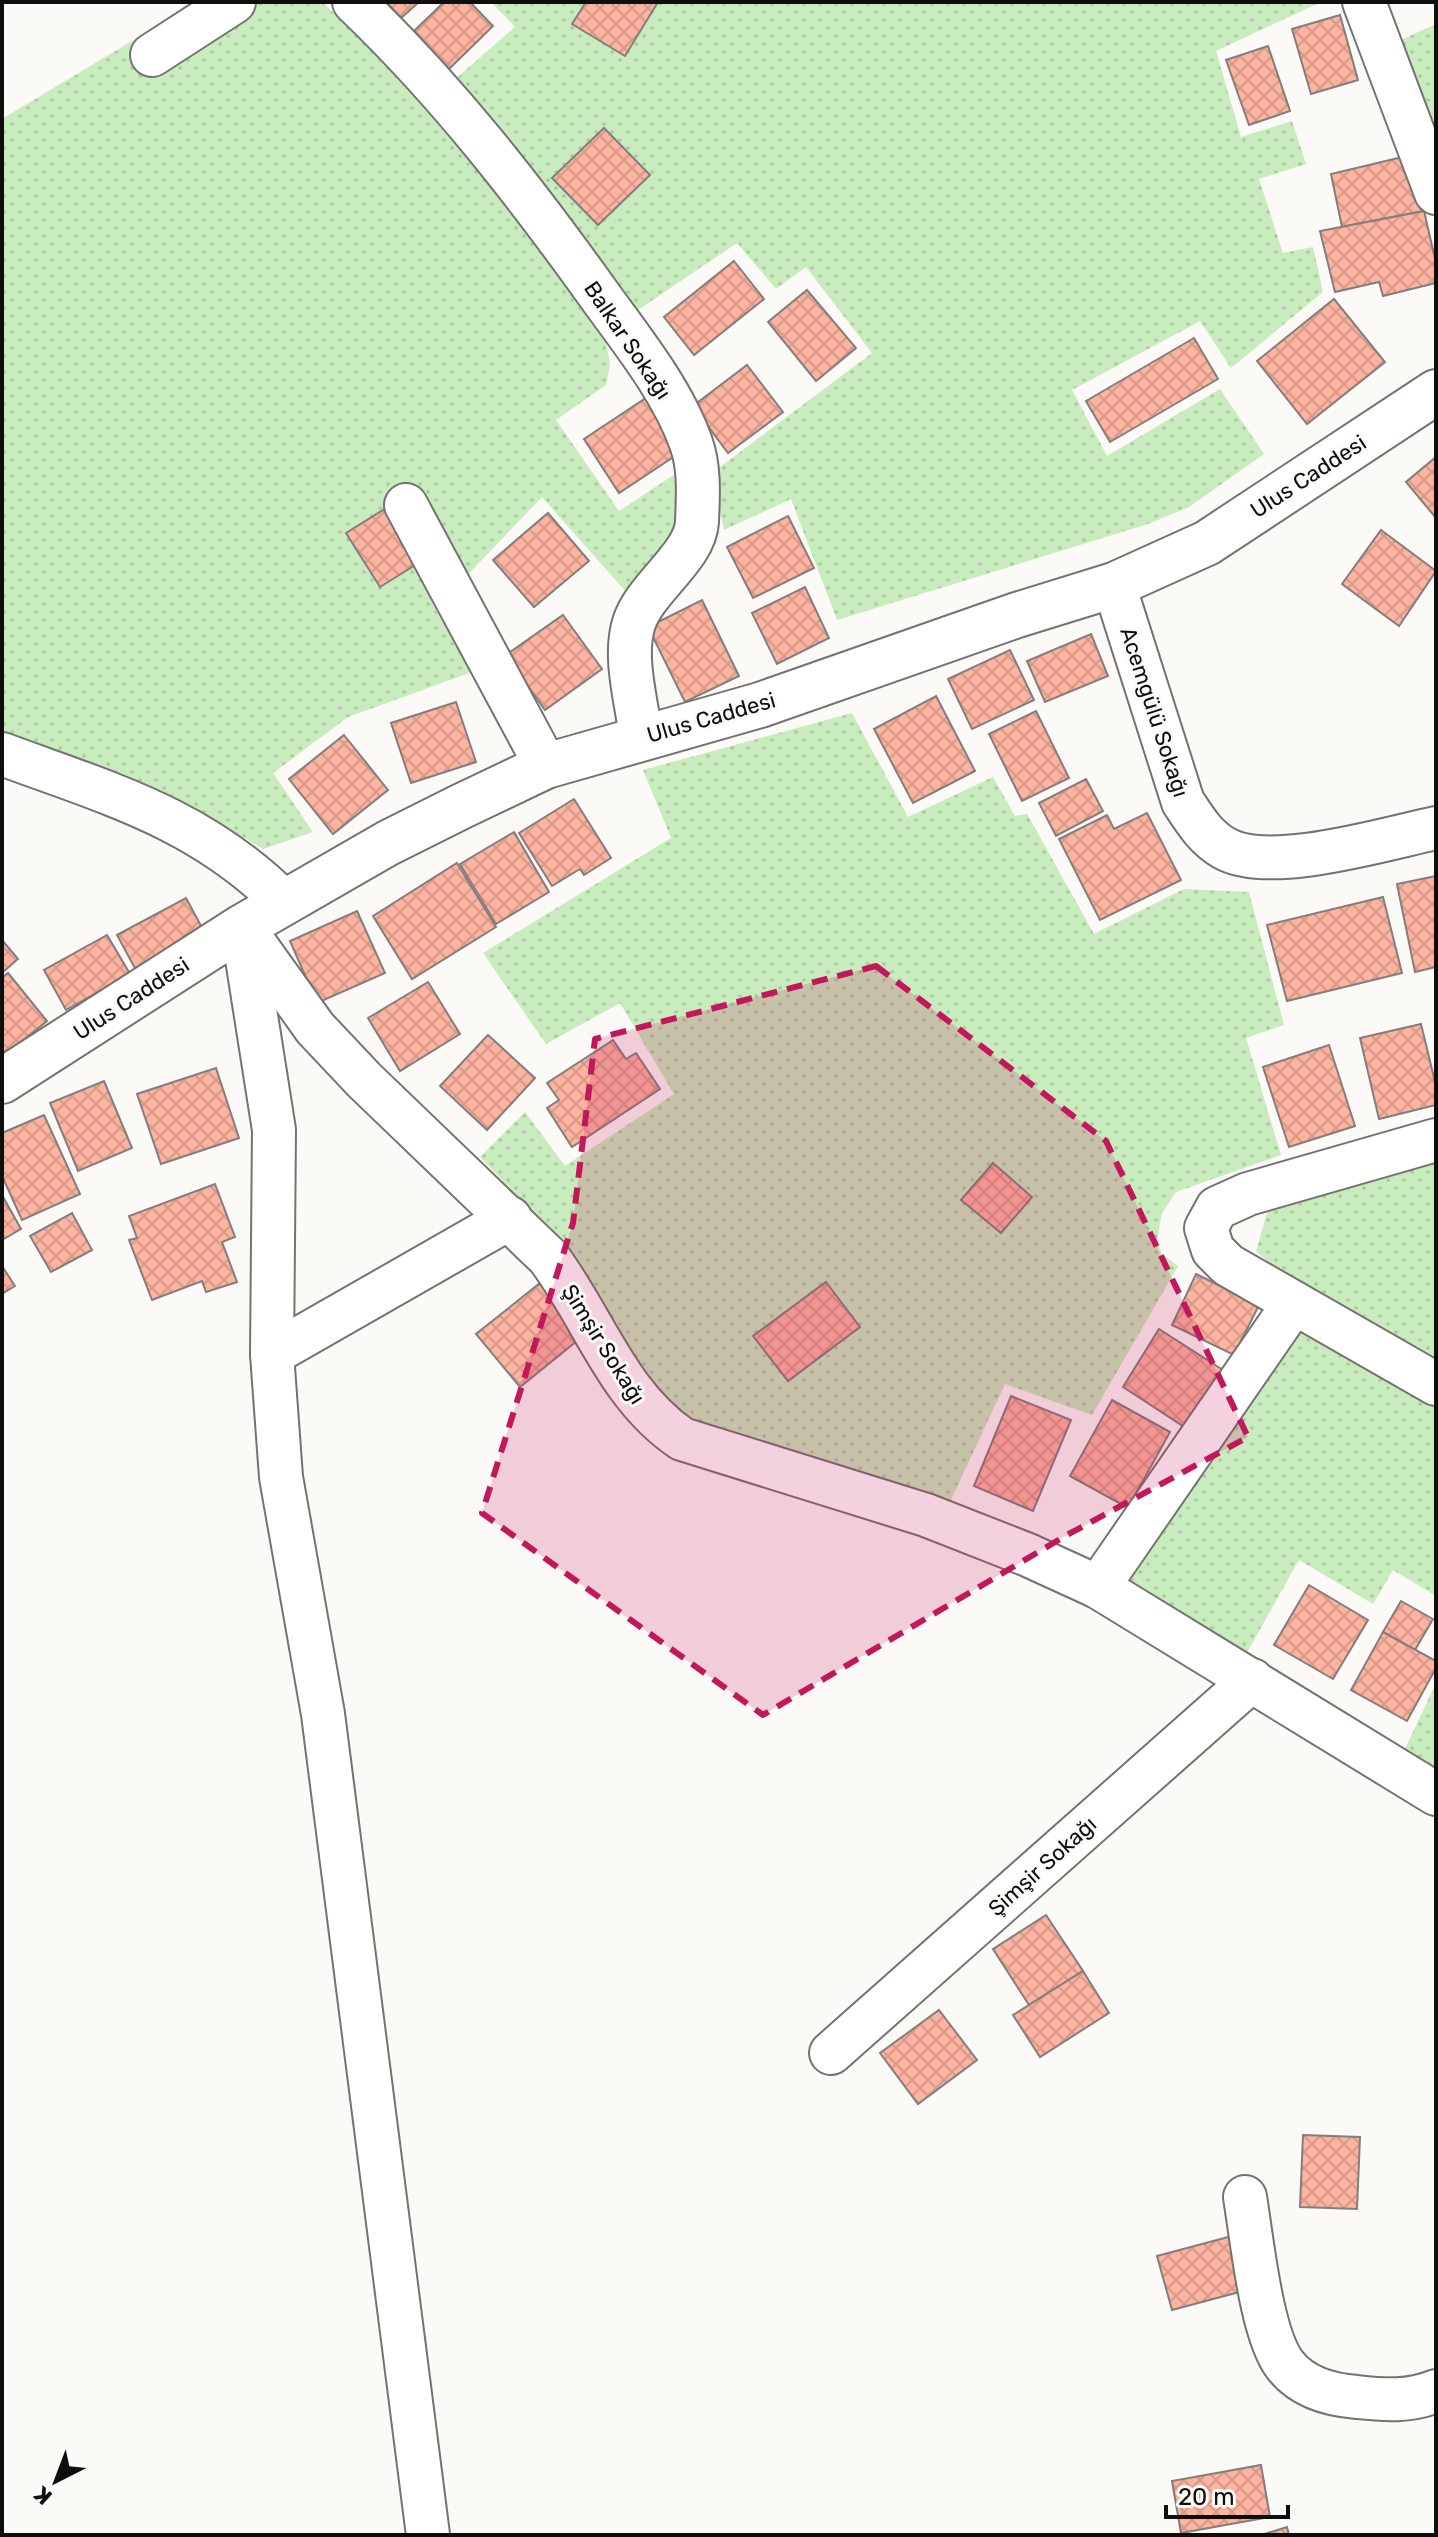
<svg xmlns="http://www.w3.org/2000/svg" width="1438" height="2537" font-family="Rubik,sans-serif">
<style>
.garden{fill:url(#garden-dots)}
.building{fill:url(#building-cross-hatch);stroke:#827e7d;stroke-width:2}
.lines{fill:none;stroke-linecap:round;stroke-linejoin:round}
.minor-casing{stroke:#757371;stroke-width:46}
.tertiary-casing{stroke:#757371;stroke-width:48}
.minor{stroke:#fff;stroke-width:42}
.tertiary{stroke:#fff;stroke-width:44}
.marked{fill:#c2185b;fill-opacity:0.2;stroke:#c2185b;stroke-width:6;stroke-dasharray:16 10;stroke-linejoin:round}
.labels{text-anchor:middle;stroke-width:6;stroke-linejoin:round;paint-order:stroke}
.street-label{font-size:22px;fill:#0f0e0d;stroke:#fcfaf7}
</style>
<defs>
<pattern id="garden-dots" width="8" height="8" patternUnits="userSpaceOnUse" patternTransform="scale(2)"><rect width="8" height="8" fill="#c8ecbd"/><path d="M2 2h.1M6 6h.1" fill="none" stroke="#abc9a1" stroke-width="1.8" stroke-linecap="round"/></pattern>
<pattern id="building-cross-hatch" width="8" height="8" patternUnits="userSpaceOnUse" patternTransform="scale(2)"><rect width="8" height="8" fill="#fdb39f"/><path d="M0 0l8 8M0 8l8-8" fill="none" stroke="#d89988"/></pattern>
</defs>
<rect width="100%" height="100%" fill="#fcfaf7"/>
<!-- garden -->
<g class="garden">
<path d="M197 2H322L439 113 604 330 610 365 606 385 556 420 619 511 681 470C686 529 662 549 627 593L542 497 435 609 472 672 348 717 273 773 313 832 263 849 182 801 2 732V119Z"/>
<path d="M491 2H1321L1216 51 1241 137 1292 121 1306 164 1259 179 1283 253 1313 247 1323 292 1231 368 1200 321 1072 390 1107 456 1220 389 1264 454 1189 507 1148 524 837 620 791 499 724 530 712 473 872 353 806 267 776 289 737 243 632 314 452 82 515 27Z"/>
<path d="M1436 24V128L1430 130 1396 42Z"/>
<path d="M852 713 908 817 993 777 1015 816 1027 814 1094 934 1184 889 1249 892 1284 1025 1246 1038 1281 1155 1176 1192 1162 1213 1157 1240 1162 1254 1178 1266 1092 1415 1005 1384 949 1504 671 1414 570 1257 537 1216 480 1157 525 1112 565 1166 674 1094 620 1003 546 1044 483 953 671 838 643 770Z"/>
<path d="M1436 1156V1357L1281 1273 1256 1251 1269 1206Z"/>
<path d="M1299 1327 1436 1404V1596L1393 1570 1373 1604 1299 1560 1245 1656 1125 1589Z"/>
<path d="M1436 1683V1774L1403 1753Z"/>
</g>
<!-- building -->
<g class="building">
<path d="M386 2H419L401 18Z"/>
<path d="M444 2H470L493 26 449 69 413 32Z"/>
<path d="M586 2H658L625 56 572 24Z"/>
<path d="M1340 15 1358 80 1311 94 1292 29Z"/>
<path d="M1268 46 1290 111 1249 125 1226 60Z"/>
<path d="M604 128 650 175 598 225 552 178Z"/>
<path d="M1411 155 1424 211 1342 227 1331 174Z"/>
<path d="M1424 211 1436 263V283L1383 296 1379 282 1335 292 1320 231Z"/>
<path d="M734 261 764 299 694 355 664 317Z"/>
<path d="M807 290 856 348 816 381 768 322Z"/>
<path d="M1334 299 1385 362 1307 424 1257 361Z"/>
<path d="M1194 338 1218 379 1110 442 1086 401Z"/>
<path d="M747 365 783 412 728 453 693 406Z"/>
<path d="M646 398 681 452 619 493 584 439Z"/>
<path d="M1436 457V518L1406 482Z"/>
<path d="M391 505 425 559 380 587 346 533Z"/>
<path d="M548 513 589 561 534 607 493 560Z"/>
<path d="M788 516 814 568 753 598 727 547Z"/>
<path d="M1381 530 1436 571 1399 626 1342 584Z"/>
<path d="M805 587 829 638 777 664 752 613Z"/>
<path d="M702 600 739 676 685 702 648 627Z"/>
<path d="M563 615 602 669 545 710 506 655Z"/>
<path d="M1091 634 1108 676 1045 702 1027 661Z"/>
<path d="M1010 650 1034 700 972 729 948 679Z"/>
<path d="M936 696 975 771 913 803 874 729Z"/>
<path d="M456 702 476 762 411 783 391 723Z"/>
<path d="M1036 711 1069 778 1022 801 989 734Z"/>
<path d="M344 735 388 790 333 834 289 779Z"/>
<path d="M1086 779 1103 811 1056 836 1039 803Z"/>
<path d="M574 799 611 858 584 875 580 869 552 886 519 833Z"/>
<path d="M1147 813 1181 880 1100 920 1059 839 1107 815 1114 829Z"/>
<path d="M514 832 549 892 496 924 460 864Z"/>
<path d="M457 863 496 927 412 979 373 916Z"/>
<path d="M1436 876V967L1415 972 1397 884Z"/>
<path d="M1383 897 1402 973 1287 1001 1267 925Z"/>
<path d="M186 898 207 937 138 974 117 935Z"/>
<path d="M357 911 385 973 317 1003 290 941Z"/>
<path d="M107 935 130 974 66 1010 44 970Z"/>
<path d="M2 940 18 959 2 973Z"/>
<path d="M8 973 47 1021 2 1057V978Z"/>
<path d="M428 982 460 1034 400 1071 368 1018Z"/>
<path d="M1421 1024 1436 1086V1105L1379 1119 1360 1038Z"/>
<path d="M488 1035 535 1078 487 1130 440 1086Z"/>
<path d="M613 1040 626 1059 636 1053 660 1089 572 1147 547 1108 559 1100 547 1083Z"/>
<path d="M1329 1045 1355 1126 1289 1147 1263 1067Z"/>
<path d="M216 1068 239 1138 161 1164 137 1094Z"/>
<path d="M104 1081 132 1148 78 1171 50 1103Z"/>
<path d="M44 1115 80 1194 22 1220 2 1176V1133Z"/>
<path d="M993 1163 1032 1197 1001 1233 961 1200Z"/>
<path d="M215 1184 235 1237 222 1242 237 1282 206 1292 202 1281 152 1300 129 1240 137 1238 129 1216Z"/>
<path d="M2 1195 21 1229 2 1240Z"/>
<path d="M72 1213 92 1250 51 1272 30 1236Z"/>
<path d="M2 1266 15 1286 2 1294Z"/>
<path d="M1196 1274 1259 1305 1234 1355 1172 1325Z"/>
<path d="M826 1282 860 1327 788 1381 753 1336Z"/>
<path d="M540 1283 583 1336 520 1387 476 1334Z"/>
<path d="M1159 1329 1223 1370 1186 1428 1123 1387Z"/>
<path d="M1011 1396 1071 1420 1033 1511 974 1486Z"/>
<path d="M1112 1400 1170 1432 1128 1508 1070 1476Z"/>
<path d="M1309 1585 1368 1620 1333 1679 1274 1645Z"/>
<path d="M1401 1601 1433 1619 1415 1650 1383 1632Z"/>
<path d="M1383 1632 1436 1661V1668L1407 1721 1351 1690Z"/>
<path d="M1046 1915 1083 1971 1029 2005 993 1949Z"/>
<path d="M1083 1971 1109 2013 1040 2057 1013 2015Z"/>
<path d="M939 2010 977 2060 918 2104 880 2053Z"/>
<path d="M1303 2135 1360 2137 1357 2209 1300 2207Z"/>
<path d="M1232 2236 1247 2290 1172 2310 1157 2256Z"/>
<path d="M1261 2465 1270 2517 1181 2533 1172 2481Z"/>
<path d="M1287 2527 1289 2535H1261Z"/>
</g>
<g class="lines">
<defs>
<g id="minor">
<path d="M354 2C448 92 527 194 602 299 634 343 673 392 691 443 700 468 698 496 697 522 695 557 645 588 634 623 623 657 637 703 641 737"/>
<path d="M1364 2 1436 193"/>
<path d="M152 55 234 2"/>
<path d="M406 505 546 766"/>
<path d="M1114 585 1183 802C1195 820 1205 837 1224 848 1269 874 1384 839 1436 828"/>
<path d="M2 754C110 794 200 818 285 903"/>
<path d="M242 927 274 1130 272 1354 281 1477 323 1714 428 2535"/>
<path d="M247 933 315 1028 364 1080 548 1257C594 1318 617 1395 682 1439L926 1515 1028 1555 1098 1587 1436 1794"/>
<path d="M1436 1140 1248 1194 1217 1208 1206 1228 1213 1250 1228 1265 1436 1384"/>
<path d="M272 1354 510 1218"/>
<path d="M1098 1587 1294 1303"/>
<path d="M831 2053 1252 1680"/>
<path d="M1245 2197C1252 2239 1261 2334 1285 2365 1302 2387 1331 2395 1357 2397 1384 2400 1410 2402 1436 2391"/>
</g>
<path id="tertiary" d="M2 1081 242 927 388 843 462 806 546 766 760 705 1017 615 1114 585 1207 543 1436 392"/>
</defs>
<!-- minor casing -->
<use href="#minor" class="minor-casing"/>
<!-- tertiary casing -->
<use href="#tertiary" class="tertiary-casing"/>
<!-- minor -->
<use href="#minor" class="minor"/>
<!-- tertiary -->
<use href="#tertiary" class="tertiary"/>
</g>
<!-- marked area -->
<path class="marked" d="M876 966 1106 1141 1248 1437 1067 1535 763 1715 482 1513 573 1223 595 1039Z"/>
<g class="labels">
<!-- street labels -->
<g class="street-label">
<text transform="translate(628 340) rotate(56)" y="8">Balkar Sokağı</text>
<text transform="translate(1308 476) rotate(-33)" y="8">Ulus Caddesi</text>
<text transform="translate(1155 712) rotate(72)" y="8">Acemgülü Sokağı</text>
<text transform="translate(711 717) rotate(-16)" y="8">Ulus Caddesi</text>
<text transform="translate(131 998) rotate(-33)" y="8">Ulus Caddesi</text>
<text transform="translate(604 1344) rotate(58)" y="8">Şimşir Sokağı</text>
<text transform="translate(1042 1866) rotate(-42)" y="8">Şimşir Sokağı</text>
</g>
</g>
<!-- border -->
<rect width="1438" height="2537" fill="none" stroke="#0f0e0d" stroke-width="8"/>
<!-- north arrow -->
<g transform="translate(56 2481) rotate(222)" stroke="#fcfaf7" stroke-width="6" paint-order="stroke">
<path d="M0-6L14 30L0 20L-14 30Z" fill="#0f0e0d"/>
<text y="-12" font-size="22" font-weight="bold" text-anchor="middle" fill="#0f0e0d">K</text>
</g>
<!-- scale -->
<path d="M1166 2505v12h122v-12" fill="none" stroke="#0f0e0d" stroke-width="4"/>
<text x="1178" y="2505" font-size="24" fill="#0f0e0d" stroke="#fcfaf7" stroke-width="6" paint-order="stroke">20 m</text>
</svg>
